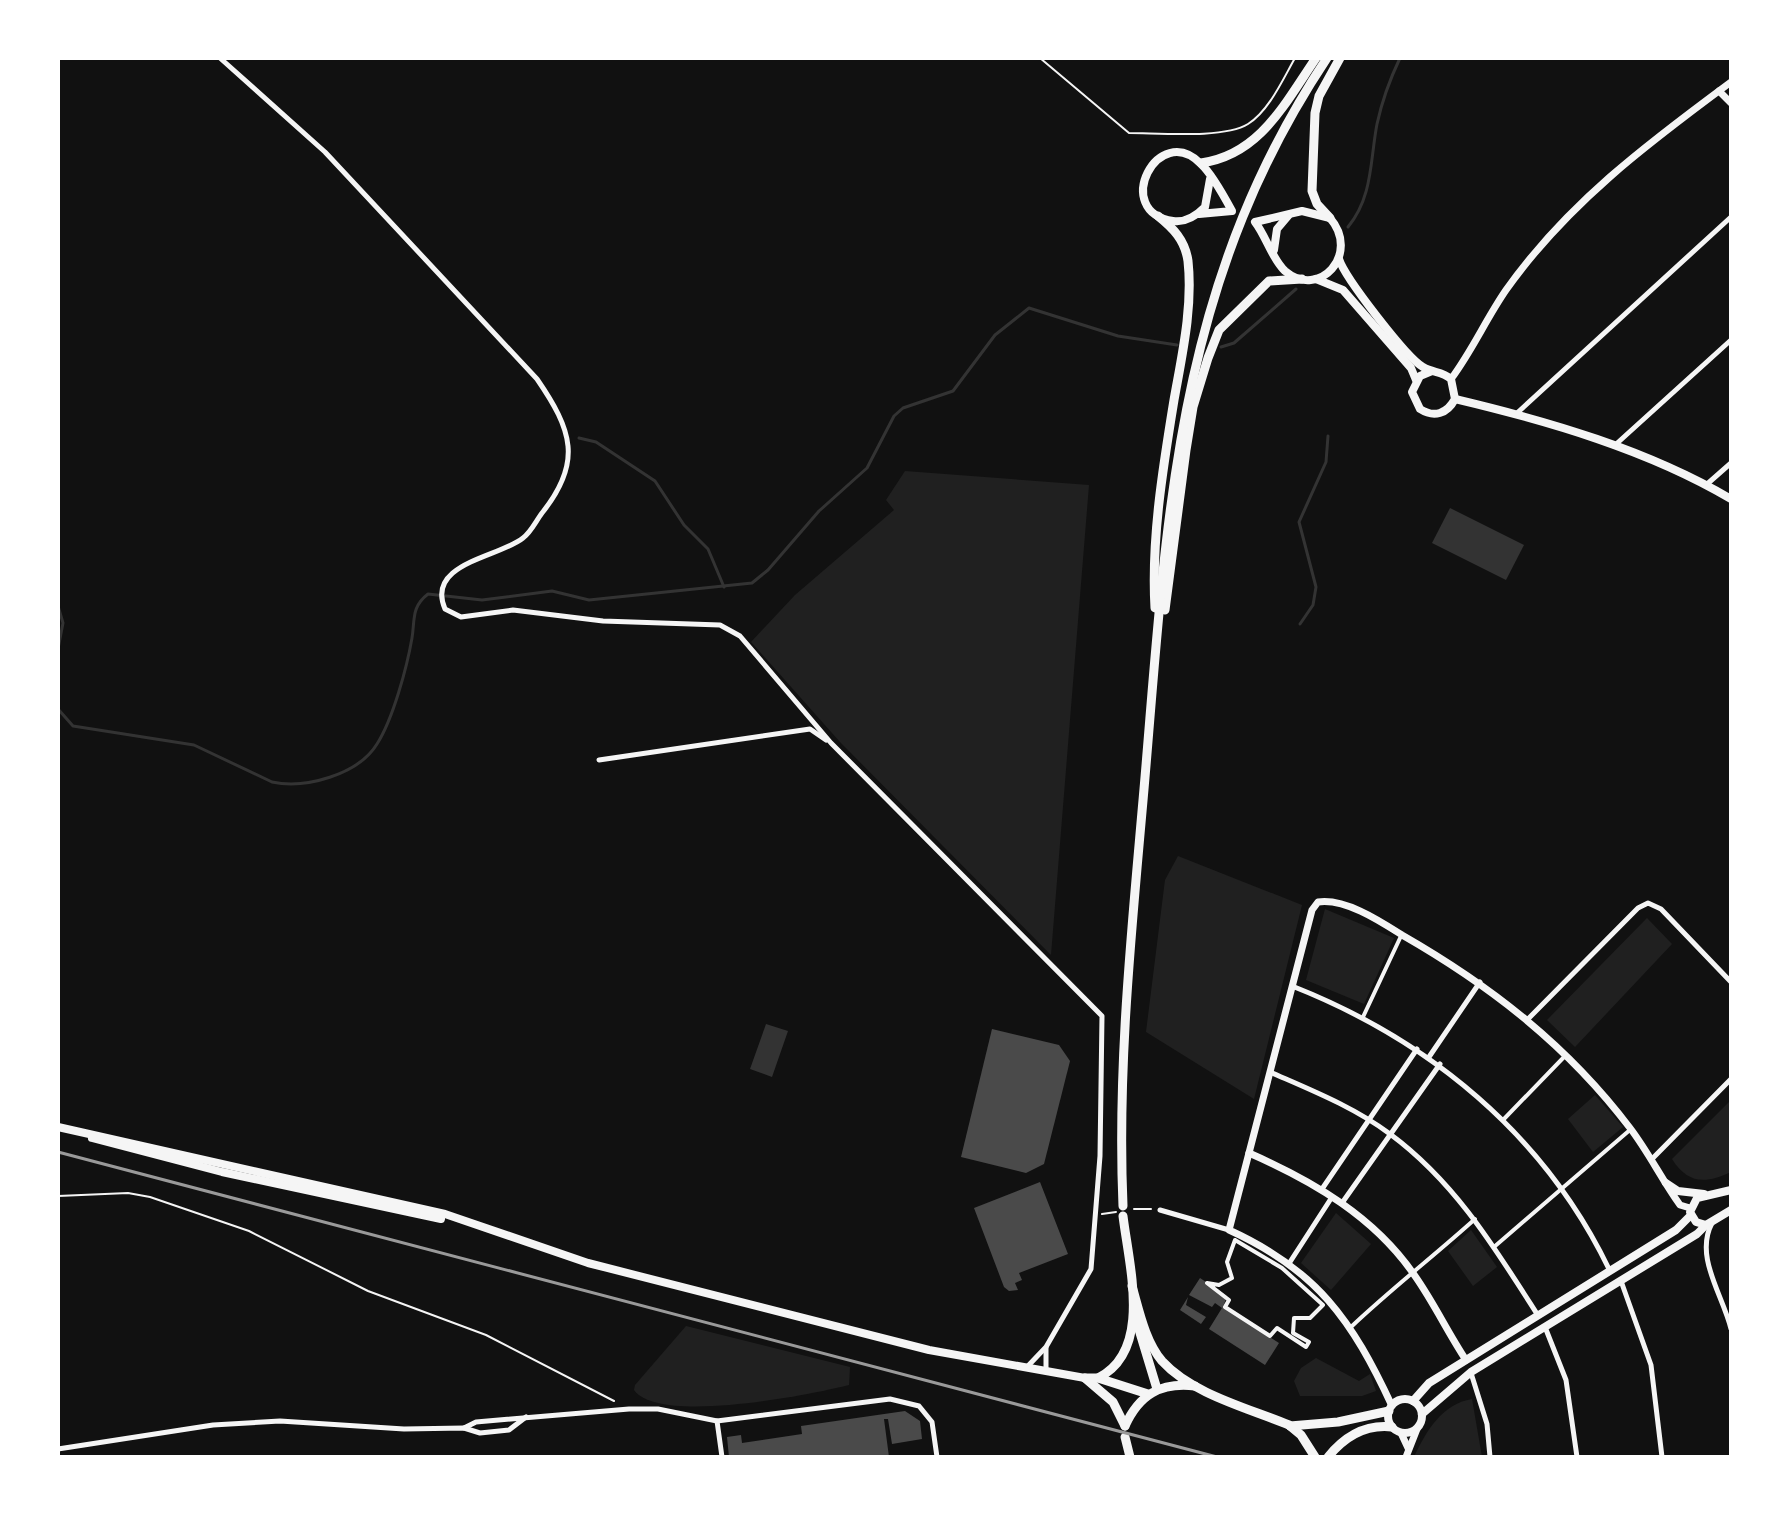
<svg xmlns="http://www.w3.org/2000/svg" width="1789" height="1515" font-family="'Times New Roman',serif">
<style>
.green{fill:#202020}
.water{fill:#333}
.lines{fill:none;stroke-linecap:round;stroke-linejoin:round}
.stream{stroke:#333;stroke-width:3}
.building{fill:#4a4a4a}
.path{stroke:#f5f5f5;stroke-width:2}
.pedestrian{stroke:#f5f5f5;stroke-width:4}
.minor{stroke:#f5f5f5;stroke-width:5}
.tertiary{stroke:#f5f5f5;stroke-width:7}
.secondary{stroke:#f5f5f5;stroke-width:8}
.primary{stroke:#f5f5f5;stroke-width:9}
.rail{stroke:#9a9a9a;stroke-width:3}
</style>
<rect width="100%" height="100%" fill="#111"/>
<!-- green -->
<g class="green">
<path d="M905 471 1089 485 1051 955 840 742 751 642 795 595 894 510 886 500Z"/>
<path d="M1178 856 1302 905 1254 1099 1146 1032 1165 880Z"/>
<path d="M1325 909 1394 938 1364 1004 1306 980Z"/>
<path d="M1647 918 1672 944 1575 1047 1547 1020Z"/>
<path d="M1595 1095 1623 1127 1593 1152 1568 1119Z"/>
<path d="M1731 1100V1172C1705 1184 1688 1184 1672 1159Z"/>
<path d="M1336 1213 1371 1244 1331 1290 1301 1263Z"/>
<path d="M1471 1230 1497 1267 1473 1286 1448 1251Z"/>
<path d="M686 1326 850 1367 849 1385C809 1395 659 1425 634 1390L635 1385Z"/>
<path d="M1316 1358 1359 1381 1370 1374 1376 1391 1362 1396H1300L1294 1381 1301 1368Z"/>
<path d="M1472 1399 1482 1457H1414C1426 1431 1442 1404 1472 1399Z"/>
</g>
<!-- water -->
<g class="water">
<path d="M1450 508 1524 545 1506 580 1432 543Z"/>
<path d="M766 1024 788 1031 772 1077 750 1069Z"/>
</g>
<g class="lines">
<!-- stream -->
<g class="stream">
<path d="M1348 227C1373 197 1370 160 1377 124 1382 101 1390 79 1400 58"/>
<path d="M1221 347 1234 343 1296 289"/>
<path d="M579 438 596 442 655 481 684 525 708 549 724 587"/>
<path d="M58 606 63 623 58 649"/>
<path d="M1300 624 1313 605 1316 587 1299 522 1326 462 1328 436"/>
<path d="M58 709 73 726 194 745 272 782C305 789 358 775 377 744 393 719 407 667 412 638 415 620 411 607 428 594L482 600 552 591 589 600 752 583 768 570 819 511 867 468 894 416 903 408 953 391 995 335 1029 308 1118 336 1177 345"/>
</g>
</g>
<!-- building -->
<g class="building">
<path d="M992 1029 1059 1045 1070 1061 1044 1164 1026 1173 961 1157Z"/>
<path d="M1040 1182 1068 1254 1019 1273 1022 1280 1015 1283 1018 1290 1009 1291 1004 1287 974 1208Z"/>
<path d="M1200 1278 1227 1296 1223 1307 1279 1343 1265 1365 1209 1329 1222 1308 1215 1303 1212 1307 1189 1295Z"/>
<path d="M1188 1297 1186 1305 1206 1317 1201 1324 1180 1310Z"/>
<path d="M905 1411 920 1421 922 1439 892 1444 888 1419H884L889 1457H729L727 1437 741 1435 742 1443 802 1434 801 1426Z"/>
</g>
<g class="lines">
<!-- path -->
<g class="path">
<path d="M1040 58 1129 133C1158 133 1224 139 1248 124 1269 111 1283 79 1295 58"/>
<path d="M58 1196 128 1193 150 1197 249 1231 368 1291 486 1335 614 1401"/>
<path d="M1134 1209H1151"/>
<path d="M1102 1214 1116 1212"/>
</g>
<!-- pedestrian -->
<g class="pedestrian">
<path d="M1363 1017 1401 936"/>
<path d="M1503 1120 1564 1057"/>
<path d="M1235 1240 1282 1268 1323 1305 1310 1318H1294L1293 1333 1309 1342 1306 1347 1277 1328 1270 1336 1225 1307 1229 1300 1207 1283 1219 1285 1232 1278 1227 1262Z"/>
<path d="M1494 1247 1631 1129"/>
<path d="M1351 1327C1391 1289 1434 1256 1475 1219"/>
</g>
<!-- minor -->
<g class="minor">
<path d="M220 58 325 152 537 379C572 430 583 462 542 513 536 521 531 532 523 538 500 557 425 563 445 609L461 617 513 610 603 621 720 625 740 636 831 743 1102 1016 1100 1156 1091 1269 1046 1347 1026 1368"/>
<path d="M1516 414 1731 217"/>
<path d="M1614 446 1731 340"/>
<path d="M1706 485 1731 463"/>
<path d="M599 760 810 729 826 740"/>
<path d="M1292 986C1429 1040 1544 1134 1609 1269"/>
<path d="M1528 1019 1638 908 1648 903 1661 909 1731 982"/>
<path d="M1429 1057 1480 982"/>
<path d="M1270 1072C1311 1090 1354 1107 1390 1134 1455 1182 1495 1248 1537 1314"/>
<path d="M1652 1159 1731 1079"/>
<path d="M1322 1189 1417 1049"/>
<path d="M1342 1203 1440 1064"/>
<path d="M1160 1210 1229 1230"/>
<path d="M1712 1223C1694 1257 1723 1295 1731 1329"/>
<path d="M1290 1262 1332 1197"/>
<path d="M1621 1281 1651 1365 1662 1457"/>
<path d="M1545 1327 1566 1380 1577 1457"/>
<path d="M1046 1370V1348"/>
<path d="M1471 1373 1487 1424 1490 1457"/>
<path d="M717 1421 722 1457"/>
<path d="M464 1428 476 1422 629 1409H658L717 1421 890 1399 919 1406 932 1422 937 1457"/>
<path d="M58 1449 213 1425 280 1421 404 1429 464 1428 480 1433 509 1430 526 1417"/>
</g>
<!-- tertiary -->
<g class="tertiary">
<path d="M1719 91 1731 103"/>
<path d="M1451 379C1472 351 1486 319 1506 290 1567 204 1647 144 1731 82"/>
<path d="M1249 1153C1313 1181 1375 1217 1415 1276 1434 1303 1448 1333 1466 1360"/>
<path d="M1392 1406C1352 1320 1317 1270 1229 1230L1312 910 1318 902C1345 898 1380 921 1402 935 1491 986 1568 1046 1630 1128 1649 1153 1662 1180 1680 1205L1690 1208"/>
<path d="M1401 1433 1408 1448"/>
<path d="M1406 1457 1417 1429"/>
</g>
<!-- secondary -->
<g class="secondary">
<path d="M1302 211 1330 218C1361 254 1319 300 1285 271 1272 259 1266 236 1255 222Z"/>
<path d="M1199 214 1232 211C1225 198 1211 173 1201 164 1158 120 1111 212 1173 221 1186 223 1196 216 1205 207L1210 179"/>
<path d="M1274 250 1277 229 1288 216"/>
<path d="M1339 259C1345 278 1407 358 1423 367 1433 373 1442 371 1451 379L1455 399C1447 414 1434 418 1420 409L1412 392 1420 376 1432 371"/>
<path d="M1316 279 1343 290 1411 368 1416 380"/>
<path d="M1455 399C1548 421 1648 450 1731 499"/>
<path d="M58 1127 445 1214 588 1263 929 1350 1085 1378"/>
<path d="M92 1138 222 1172 441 1219"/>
<path d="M1666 1183 1678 1191 1704 1194"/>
<path d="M1731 1190 1697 1198 1690 1212 1696 1222 1706 1225 1731 1210"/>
<circle cx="1405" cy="1416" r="17"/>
<path d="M1413 1401 1429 1383 1676 1230 1691 1215"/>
<path d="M1422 1414 1471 1372 1697 1234 1706 1225"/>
</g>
<!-- primary -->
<g class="primary">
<path d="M1201 163C1260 155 1285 103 1316 58"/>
<path d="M1330 218 1317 204 1312 191 1315 113 1319 96 1340 58"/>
<path d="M1155 608C1151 540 1163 467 1174 400 1182 355 1193 307 1188 261 1185 240 1173 228 1158 216"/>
<path d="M1165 610 1186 450 1193 407 1208 358 1219 330 1269 281 1302 279"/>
<path d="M1123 1206C1117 1067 1132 927 1144 789 1167 523 1173 289 1327 58"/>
<path d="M1132 1286C1139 1310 1145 1341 1162 1361 1192 1394 1248 1408 1289 1425L1301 1435 1315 1457"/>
<path d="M1134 1313 1157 1389"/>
<path d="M1085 1378H1098L1148 1394"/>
<path d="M1085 1378 1113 1402 1125 1426"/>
<path d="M1098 1378C1153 1351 1129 1266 1123 1216"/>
<path d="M1125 1426C1139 1395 1160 1382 1195 1386"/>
<path d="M1290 1426 1338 1422 1389 1411"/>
<path d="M1125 1437 1130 1457"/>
<path d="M1328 1457C1345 1436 1365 1424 1392 1427"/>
</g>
<!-- rail -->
<path class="rail" d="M58 1152 1217 1457"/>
</g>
<!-- border -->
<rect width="1789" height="1515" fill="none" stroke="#ffffff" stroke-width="120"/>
</svg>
